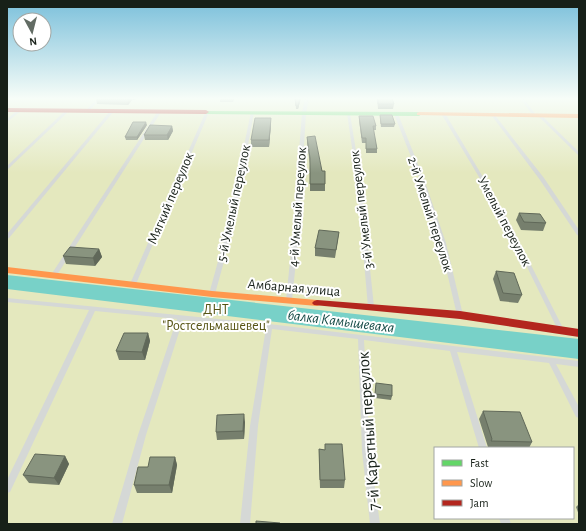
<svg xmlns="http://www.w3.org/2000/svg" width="586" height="531" font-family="'Alegreya Sans',sans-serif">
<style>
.green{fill:#e4e8be;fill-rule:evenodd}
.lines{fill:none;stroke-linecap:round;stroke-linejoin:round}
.river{fill:#78d1c8;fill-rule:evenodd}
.lane{fill:#d5d8d6;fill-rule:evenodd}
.fast{fill:#63d668;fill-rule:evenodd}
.slow{fill:#ff974d;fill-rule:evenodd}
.jam{fill:#b3261e;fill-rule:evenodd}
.wall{fill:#767f6d}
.shaded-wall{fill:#606859}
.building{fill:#89947f;stroke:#606859}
.labels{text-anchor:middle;stroke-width:4;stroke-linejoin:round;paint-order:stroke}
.street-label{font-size:14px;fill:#172018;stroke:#fff}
.park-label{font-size:14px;fill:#575414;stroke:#fff}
.water-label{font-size:15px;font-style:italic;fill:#114743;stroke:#fff}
.near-street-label{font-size:17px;fill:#172018;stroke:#fff}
</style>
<rect width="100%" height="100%" fill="#eefaf0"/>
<!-- green -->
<path class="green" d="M7 98H579V524H7ZM435 448H573V518H435Z"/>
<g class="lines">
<!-- river -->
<path class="river" d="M7 275 579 339V359L7 289Z"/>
<!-- lane -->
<g class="lane">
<path d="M98 98H101L88 112H86V110Z"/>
<path d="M305 98H309L306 113 298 242 292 300 291 301H287L286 300 292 242 302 113Z"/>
<path d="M520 98H523L536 115V117H534Z"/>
<path d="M19 109 22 110 7 122V119Z"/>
<path d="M66 110 69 111 8 169H7V166Z"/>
<path d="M111 110 114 111 9 238 7 239V234Z"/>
<path d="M158 111 161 112 57 275 56 276H52L51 275Z"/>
<path d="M206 111 209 112 136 284 135 285H131L130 284Z"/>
<path d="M251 112 254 113 231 236 215 294 212 296 209 294 225 236Z"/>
<path d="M347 113 350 114 361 182 374 307 373 308H369L368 307 357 182Z"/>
<path d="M395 113 398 114 425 182 446 243 463 315 462 317H458L457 315 440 243 421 182 394 114Z"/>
<path d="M443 114 446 115 505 214 563 328 562 330H558L557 328 501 214 442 115Z"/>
<path d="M492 114H494L544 178 579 230V236L577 235 540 180 492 116Z"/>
<path d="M539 115H541L579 152V155H578L539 117Z"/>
<path d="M7 298 269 324 579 361V367L556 364 579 407V418L576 417 549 363 457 352 487 448H479L450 351 364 340 370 451 380 524H370L362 451 358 339 272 329 258 426 250 524H240L250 426 266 328 183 320 146 435 122 524H112L138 435 177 319 95 311 10 492 7 493V480L89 310 7 302Z"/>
<path d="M499 518H509L511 524H501Z"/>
</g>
<!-- fast -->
<path class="fast" d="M204 111 419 112 422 114 419 116 206 114 204 113Z"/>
<!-- slow -->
<g class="slow">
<path d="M419 112 579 114V118L417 115V113Z"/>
<path d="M7 267 212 291 317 300 320 301 322 303 320 305 317 306 212 297 7 273Z"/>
</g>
<!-- jam -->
<g class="jam">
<path d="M7 108 206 110 209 112 206 114 7 112Z"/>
<path d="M317 300 460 311 579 329V337L460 319 314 305 312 303 314 301Z"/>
</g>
</g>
<!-- wall -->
<g class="wall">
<path d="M96 98H137L135 100H132L128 105 97 104Z"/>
<path d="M220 98H235L233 102H220Z"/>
<path d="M295 98H301L298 109H296Z"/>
<path d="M377 98H392L394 104 393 109H378Z"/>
<path d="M380 115 395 124 394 127H381L380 118Z"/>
<path d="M359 116 376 126V130H373L377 149V153H366V143H362L359 120Z"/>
<path d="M271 118V124L269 147H251V140Z"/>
<path d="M147 125 137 140H126L125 137Z"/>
<path d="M172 126 173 131 168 140H145L144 135Z"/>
<path d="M307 137 322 171 325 184V191H310V164L307 143Z"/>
<path d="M519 213 546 223 543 231 521 230 516 220Z"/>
<path d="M339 232 338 239 335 258 315 256V248Z"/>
<path d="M99 249 102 257 95 266 66 264 63 256Z"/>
<path d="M496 271 522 295 518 303 500 301 493 279Z"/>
<path d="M148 333 150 341 145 360H119L116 351Z"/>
<path d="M376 383 392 396 391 400 375 398Z"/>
<path d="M483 411 532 442 529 448H488V447L479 419Z"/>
<path d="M245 422 244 439 217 440 216 432Z"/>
<path d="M325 444 345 480 344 488H320L319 457V449L325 450Z"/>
<path d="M65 456 69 464 59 485 29 483 23 475Z"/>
<path d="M175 457 177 465 172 493H137L134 485 148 467Z"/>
<path d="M579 504V515L576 507Z"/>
</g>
<!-- shaded-wall -->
<g class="shaded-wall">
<path d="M127 98H132V100L128 105Z"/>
<path d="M300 98H301L298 109V106Z"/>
<path d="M271 118V124L269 147V140Z"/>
<path d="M146 122 147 125 137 140V137Z"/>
<path d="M172 126 173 131 168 140 167 135Z"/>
<path d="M99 249 102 257 95 266 93 258Z"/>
<path d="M148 333 150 341 145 360 142 352Z"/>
<path d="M244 414 245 422 244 439 243 431Z"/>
<path d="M65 456 69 464 59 485 54 478Z"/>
<path d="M175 457 177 465 172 493 169 485Z"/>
</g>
<!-- building -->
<g class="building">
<path d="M295 98H300L298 106H296Z"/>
<path d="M378 98H392L394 104H378Z"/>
<path d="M380 115H392L395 124H381Z"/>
<path d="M359 116H373L376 126H373L377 149H366V138H362Z"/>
<path d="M255 118H271L269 140H251Z"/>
<path d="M133 122H146L137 137H125Z"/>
<path d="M150 125 172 126 167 135H144Z"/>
<path d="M315 136 322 171H325V184H310V158L307 137Z"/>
<path d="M519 213 540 214 546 223 524 222Z"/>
<path d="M319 230 339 232 336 250 315 248Z"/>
<path d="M70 247 99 249 93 258 63 256Z"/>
<path d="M496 271 514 273 522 295 503 293Z"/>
<path d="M124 333H148L142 352 116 351Z"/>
<path d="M376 383 392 385V396L375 394Z"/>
<path d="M483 411 520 412 532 442 491 441 492 439Z"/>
<path d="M244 414 243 431 216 432 217 415Z"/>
<path d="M325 444H342L345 480H320L319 449 325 450Z"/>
<path d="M35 454 65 456 54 478 23 475Z"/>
<path d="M150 457H175L169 485H134L138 467H148Z"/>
<path d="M256 521 280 523V524H256Z"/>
</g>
<!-- sky -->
<linearGradient id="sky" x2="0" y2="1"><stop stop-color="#7bc0db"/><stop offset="0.57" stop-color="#f7fdf8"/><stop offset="1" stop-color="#f7fdf8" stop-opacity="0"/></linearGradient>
<rect width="586" height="173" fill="url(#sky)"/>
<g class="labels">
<!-- street labels -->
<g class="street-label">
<text transform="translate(170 198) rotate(-67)" y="5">Мягкий переулок</text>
<text transform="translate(233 203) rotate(-78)" y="5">5-й Умелый переулок</text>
<text transform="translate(297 207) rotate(-86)" y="5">4-й Умелый переулок</text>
<text transform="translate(361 210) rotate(-97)" y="5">3-й Умелый переулок</text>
<text transform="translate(431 214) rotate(72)" y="5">2-й Умелый переулок</text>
<text transform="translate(505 221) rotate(62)" y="5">Умелый переулок</text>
<text transform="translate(294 287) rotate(5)" y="5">Амбарная улица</text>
</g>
<!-- park labels -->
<g class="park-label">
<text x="216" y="314">ДНТ<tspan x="216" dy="16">"Ростсельмашевец"</tspan></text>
</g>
<!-- water labels -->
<g class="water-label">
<text transform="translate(341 321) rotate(7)" y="5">балка Камышеваха</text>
</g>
<!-- near-street labels -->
<g class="near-street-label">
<text transform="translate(368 431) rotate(-94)" y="6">7-й Каретный переулок</text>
</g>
</g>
<!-- border -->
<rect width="586" height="531" fill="none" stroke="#172018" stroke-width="16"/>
<!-- legend -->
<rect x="434" y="447" width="140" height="72" fill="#ffffff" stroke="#a2a6a3"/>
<rect x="442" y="460" width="20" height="6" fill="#63d668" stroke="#a2a6a3"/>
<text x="470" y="467" font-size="12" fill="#172018">Fast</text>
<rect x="442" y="480" width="20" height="6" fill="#ff974d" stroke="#a2a6a3"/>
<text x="470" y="487" font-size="12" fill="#172018">Slow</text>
<rect x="442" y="500" width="20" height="6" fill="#b3261e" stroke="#a2a6a3"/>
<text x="470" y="507" font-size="12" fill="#172018">Jam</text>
<!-- north arrow -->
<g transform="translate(32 32) rotate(173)"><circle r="19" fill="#ffffff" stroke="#a2a6a3"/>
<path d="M0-3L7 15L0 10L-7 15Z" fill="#626c64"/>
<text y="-6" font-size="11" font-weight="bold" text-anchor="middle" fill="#172018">N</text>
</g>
</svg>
